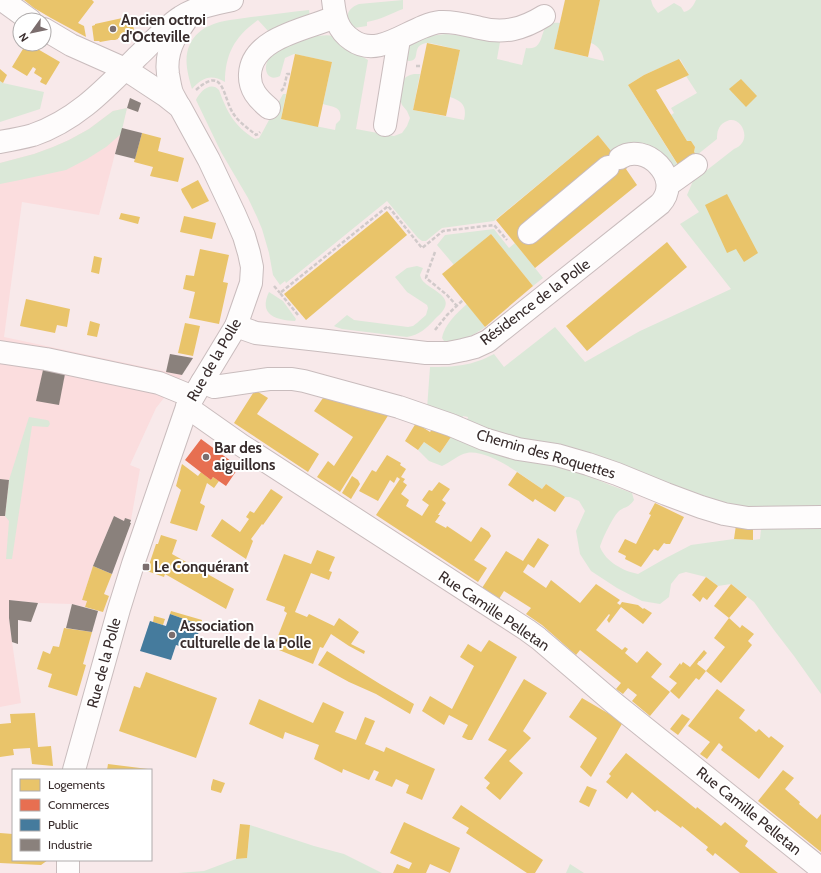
<svg xmlns="http://www.w3.org/2000/svg" width="821" height="873" font-family="Cabin,sans-serif">
<style>
.built{fill:#fbddde}
.green{fill:#dbe8d8}
.homes{fill:#e9c46a}
.shops{fill:#e76f51}
.public{fill:#457b9d}
.industry{fill:#8a817c}
.lines{fill:none;stroke-linecap:round;stroke-linejoin:round}
.minor-casing{stroke:#c9bcbd;stroke-width:24}
.path{stroke:#d1caca;stroke-width:2.5;stroke-dasharray:4 2;stroke-linecap:butt}
.minor{stroke:#fefcfc;stroke-width:22}
.poi-dot{fill:#7b6e6e;stroke:#fff;stroke-width:1.5}
.labels{text-anchor:middle;stroke-width:4;stroke-linejoin:round;paint-order:stroke}
.poi-label{font-size:15px;font-weight:bold;fill:#382c2c;stroke:#fff;text-anchor:start}
.street-label{font-size:15px;fill:#382c2c;stroke:#fff}
</style>
<rect width="100%" height="100%" fill="#f8e9ea"/>
<!-- built -->
<path class="built" d="M127 108 99 215 22 202 4 337 182 375 156 408 130 465 140 469 131 520 125 518 124 521 114 516 93 566 82 600 87 601 85 607 72 604 38 603 9 600V618L12 642 21 703 0 707V163L34 154 53 147 69 140 89 129 113 111Z"/>
<!-- green -->
<g class="green">
<path d="M403 0V9C390 14 382 19 367 22V26L354 28C344 18 346 9 359 4Z"/>
<path d="M600 0H651L653 6 658 13 674 3 681 7 684 12C691 10 693 6 696 0H821V694L794 656 774 630 754 602 731 584 718 586 706 577 686 572 679 574 671 584 669 597 660 604 642 601 617 588 591 571 580 554 576 531 585 511 579 501 570 497H565L546 484 542 489C525 477 488 449 467 453 459 454 450 463 442 466L429 461 418 450 424 442 440 453 453 434 572 469 610 485 632 493 634 500C628 509 624 506 618 512 613 517 602 539 600 547 606 562 623 571 638 574L666 558 691 545 734 539 753 540 760 539 761 529 466 423 468 417 463 416 461 422 427 409 430 367C454 367 472 366 494 354L504 367 555 327 585 362 640 331 731 289 680 224 699 212 687 195 693 181 734 149C755 141 740 112 725 122 718 126 717 132 717 139L697 155 694 152 695 147 691 141H687L671 115 674 113 671 108 697 93 686 76 689 75 680 59 644 75 628 85 679 167 672 171 633 144 620 145 611 151 598 135 494 221 442 228 426 241H422L418 238 387 201 286 283 285 281 280 285 273 275 269 253 262 229 257 217 248 198 221 152 196 100C200 91 211 81 219 90 227 112 234 126 255 139L259 138 262 133 283 94H286L281 119 335 130 336 124 340 120C343 107 333 107 323 104L332 62 294 54 285 58 280 76C266 83 262 66 270 57 280 45 318 32 333 36L358 54 368 60 356 129 394 136 402 133 407 126 410 118 407 111 402 105 399 97 401 82 406 77 410 75 414 74H420L413 110 464 120C467 107 463 101 450 97L460 50C453 49 431 42 426 43 410 46 422 61 409 61L406 60 408 46 421 37 446 34 475 37 500 42 497 59 522 65 526 48C550 51 534 19 560 23L554 49 604 61C603 53 599 46 591 43Z"/>
<path d="M309 10 310 18 269 32 258 20C235 36 225 54 225 82 211 74 203 77 192 89 188 75 183 58 190 44 194 36 201 29 209 26 221 20 239 19 251 17 271 15 290 12 309 10Z"/>
<path d="M0 81 3 83 44 92 40 109 0 122Z"/>
<path d="M127 108 121 134 106 147 87 159 66 170 20 180 0 184V163L34 154 53 147 69 140 89 129 113 111Z"/>
<path d="M494 229 509 248 515 243 543 278 533 286 491 234 454 265 437 245 445 235Z"/>
<path d="M417 266 423 268 420 275C421 278 422 281 425 283 431 289 450 296 445 307 443 312 438 316 435 319 426 329 419 335 407 337L342 329 336 327 334 326 347 315 354 320 408 327 413 326 417 323 426 315 428 308 427 305 407 292 395 277 407 268Z"/>
<path d="M269 292 283 301 296 319 295 321C276 320 258 315 269 292Z"/>
<path d="M467 304 485 327C473 336 460 343 444 341L442 338C444 325 457 313 467 304Z"/>
<path d="M29 417 47 420 49 421 50 424 48 427H47L32 426 12 559H6L9 521 5 516 9 480Z"/>
<path d="M250 825 314 846 344 854 382 873H178L204 871 236 859 247 858Z"/>
<path d="M570 864 584 873H566Z"/>
</g>
<!-- homes -->
<g class="homes">
<path d="M24 0H92L94 2 78 23 84 26 86 37 51 18 34 8Z"/>
<path d="M565 0H600L588 57 554 49Z"/>
<path d="M127 17 128 22H132L135 33H131L130 35 118 38V39L115 40H111L100 42 99 41H94L92 26 95 25V24Z"/>
<path d="M427 43 460 50 446 116 413 110Z"/>
<path d="M26 44H29L60 62 46 85 40 82 42 78 34 73 36 69 33 67 27 76 12 67Z"/>
<path d="M295 54 332 62 318 127 281 119Z"/>
<path d="M679 59 689 75 656 90 687 141H691L695 147 694 152 697 155 680 168 628 85 644 75Z"/>
<path d="M0 69 7 75 3 83 0 81Z"/>
<path d="M741 79 757 96 746 107 729 89Z"/>
<path d="M142 133 161 138 158 151 184 158 178 182 150 176 153 167 134 162Z"/>
<path d="M598 135 611 151 613 150 627 168 626 169 637 185 535 268 496 220Z"/>
<path d="M198 180 209 201 192 209 182 192 181 189Z"/>
<path d="M727 194 758 253 744 262 736 249 727 253 705 205Z"/>
<path d="M387 211 407 235 306 320 284 294Z"/>
<path d="M121 213 140 217 138 224 119 219Z"/>
<path d="M184 216 216 223 212 239 180 232Z"/>
<path d="M491 234 533 286 485 327 442 274Z"/>
<path d="M667 242 687 267 587 351 566 326Z"/>
<path d="M200 249 229 255 223 282 228 283 219 324 189 318 195 292 183 289 186 275 194 276Z"/>
<path d="M94 256 102 258 99 274 91 272Z"/>
<path d="M26 299 70 309 67 327 57 325 55 333 20 326Z"/>
<path d="M90 321 100 324 97 337 87 335Z"/>
<path d="M185 323 200 326 193 356 178 353Z"/>
<path d="M255 390 268 398 257 414 319 454 308 472 234 423Z"/>
<path d="M323 398 389 414 340 492 317 477 328 461 334 466 353 437 314 411Z"/>
<path d="M416 423 430 432 434 427 453 434 440 453 424 442 418 450 405 441Z"/>
<path d="M387 455 401 463 400 465 406 469 401 477 405 479 403 482 407 485 401 494 409 500 406 506 422 516 429 505 422 500 429 490 432 491 439 482 450 489 442 500 446 503 438 515H440L435 522 446 528 447 526 471 542 481 527 489 532 491 536 474 560 487 568 478 582 376 515 400 479 397 477 394 483 390 480 378 501 359 491 372 470 376 472Z"/>
<path d="M182 464 198 476 201 472 211 480 213 477 219 481 214 488 207 483 200 503 205 506 197 531 170 523 181 490 176 486Z"/>
<path d="M517 472 542 489 546 484 565 497 555 512 535 499 533 502 508 485Z"/>
<path d="M352 476 358 480 360 484 351 499 342 493Z"/>
<path d="M271 489 283 497 263 525 262 524 251 539 253 541 246 559 211 536 222 519 240 532 249 519 246 517 250 511 254 513Z"/>
<path d="M655 503 684 517 670 544H666L664 543 658 551 654 549 641 567 625 559 626 556 618 552 625 539 636 544 651 515 649 514Z"/>
<path d="M736 525 753 527V540L734 539Z"/>
<path d="M161 535 177 540 172 554 234 589 226 609 165 574 164 577 147 571 156 544H158Z"/>
<path d="M538 538 549 545 534 568 528 564 523 572 546 588 551 580 580 603 596 584 620 600 617 603 620 605 622 602 638 605 643 609 644 608 652 613 643 624 621 607 609 623 607 620 610 615 609 614 596 630 622 650 625 647 628 649 625 653 637 663 647 651 662 664 651 677 670 692 650 716 632 701 637 695 628 688 623 694 616 689 621 683 580 650 576 655 542 625 526 614 531 608 504 591 499 599 482 588 506 551 523 561Z"/>
<path d="M317 550 335 557 329 571 332 572 329 580 311 573 295 612 307 617 309 614 334 626 339 618 359 632 351 644 365 651 364 654 349 646 331 634 323 648 320 647 313 664 279 650 282 644 276 641 287 613 284 611 285 607 266 600 284 554 311 564Z"/>
<path d="M93 566 112 574 104 594 109 596 103 612 85 607 87 601 82 600Z"/>
<path d="M706 577 718 586 707 600 703 597 700 602 692 595Z"/>
<path d="M731 584 747 597 729 618 714 606Z"/>
<path d="M171 611 202 620 201 625 170 614Z"/>
<path d="M154 616 165 619 163 625 153 622Z"/>
<path d="M729 618 740 628 742 625 754 634 748 641 752 645 721 683 706 671 699 680 696 678 679 699 670 691 677 683 669 677 680 663 681 665 683 662 690 667 704 650 707 653 700 661H699L697 664 706 671 725 647 714 638Z"/>
<path d="M217 621 221 622 217 632 213 630Z"/>
<path d="M64 628 92 632 83 664 86 665 77 696 48 687 52 674 37 669 43 651 50 654 53 646 59 647Z"/>
<path d="M489 640 517 657 472 740H468L462 737 468 725 449 715 444 725 422 711 430 696 452 709 474 666 460 657 468 644 481 652Z"/>
<path d="M327 651 380 684 414 704 410 714 376 694 349 682 318 665Z"/>
<path d="M146 672 217 698 196 758 119 731 134 686 140 688Z"/>
<path d="M524 679 547 693 523 731 531 738 509 761 523 773 500 800 486 788 490 783 484 778 507 750 488 740Z"/>
<path d="M717 689 745 710 739 718 756 732 759 729 769 738 771 736 784 746 759 779 721 750 723 747 719 743 707 759 700 754 710 742 688 726Z"/>
<path d="M582 698 623 722 591 777 580 767 597 738 569 717Z"/>
<path d="M259 699 313 723 323 702 344 712 335 732 356 740 365 717 375 721 365 744 384 752 386 747 435 769 422 800 406 793 409 785 396 779 392 787 375 780 379 772 374 770 369 780 343 769 342 773 314 759 319 745 285 732 283 739 249 724Z"/>
<path d="M35 713 38 747 51 746 53 766 32 764 30 748 13 749 14 755 0 757V724L11 723 10 714Z"/>
<path d="M682 714 690 719 678 735 670 729Z"/>
<path d="M626 753 696 809 697 807 721 826 725 822 748 841 745 846 778 873H740L715 853 713 856 706 850 708 847 682 826 681 828 657 810 655 812 632 792 627 799 606 782 611 776 609 774Z"/>
<path d="M108 764 148 769V770H107Z"/>
<path d="M783 770 794 778 785 789 800 802 799 804 817 819 821 814V852L758 801Z"/>
<path d="M213 779 225 783 221 793 211 790V787Z"/>
<path d="M587 786 597 790 589 807 579 802Z"/>
<path d="M461 805 543 860 535 873H527L466 833 469 828 452 818Z"/>
<path d="M404 822 460 848 450 873 430 864 426 873H393L397 864 409 869 412 863 390 853Z"/>
<path d="M240 824 250 825 247 858 236 859Z"/>
<path d="M0 833 13 834V860H48L41 865 0 863Z"/>
</g>
<!-- shops -->
<path class="shops" d="M201 439 239 467 226 486 213 477 211 480 185 460Z"/>
<!-- public -->
<path class="public" d="M170 614 201 625 193 650 176 645 171 660 140 651 150 621 166 626Z"/>
<!-- industry -->
<g class="industry">
<path d="M130 98 141 103 138 112 127 108Z"/>
<path d="M122 128 142 133 135 159 115 154Z"/>
<path d="M170 354 193 358 182 375 166 372Z"/>
<path d="M43 370 65 374 59 405 36 401Z"/>
<path d="M0 479 9 480 5 516H0Z"/>
<path d="M114 516 124 521 125 518 131 520 130 523H131L112 574 93 566Z"/>
<path d="M9 600 38 603 31 622 18 620V644L12 642 9 618Z"/>
<path d="M72 604 98 611 92 632 66 628Z"/>
</g>
<g class="lines">
<defs>
<g id="minor">
<path d="M2 0 30 20"/>
<path d="M333 0C335 17 337 30 352 40 380 60 411 25 440 22 454 21 467 25 480 28 504 34 523 29 544 16"/>
<path d="M44 29 71 45 125 69 166 96 180 107 209 160 234 213 244 236 249 253 252 267 251 283 236 326 187 407 133 564 119 609 74 770"/>
<path d="M179 106C177 102 174 97 172 93 170 87 169 80 168 74 165 53 174 37 186 20"/>
<path d="M269 108C258 99 249 89 250 74 252 37 308 29 335 17"/>
<path d="M385 125 399 39"/>
<path d="M0 142C11 140 22 138 33 135 77 120 106 88 138 56 152 43 165 27 181 17 196 7 215 4 232 0"/>
<path d="M668 185 696 165"/>
<path d="M529 233 608 167"/>
<path d="M236 326 256 333 319 340 426 353H448L463 350 475 347 488 341 660 204C684 178 645 141 620 158"/>
<path d="M0 352 46 359 159 383 193 397"/>
<path d="M202 382 214 387 269 379H292L304 381 399 407 451 425 484 439 518 449 557 455 588 464 617 474 666 494 701 507 724 514 748 518 821 517"/>
<path d="M187 407 241 445 527 630 538 638 614 703 821 869"/>
<path d="M68 860V873"/>
</g>
</defs>
<!-- minor casing -->
<use href="#minor" class="minor-casing"/>
<!-- path -->
<g class="path">
<path d="M416 66H422"/>
<path d="M196 90C226 63 222 100 235 116 240 123 249 129 256 135L258 134 260 132"/>
<path d="M281 91 284 88 287 74H290"/>
<path d="M435 252 427 274 426 278 447 295 457 306"/>
<path d="M274 286 280 293"/>
<path d="M298 315 280 293 388 206 422 248 443 231 494 225 507 240"/>
<path d="M435 330 447 315 463 300"/>
</g>
<!-- minor -->
<use href="#minor" class="minor"/>
</g>
<!-- markers -->
<g class="poi-dot">
<circle cx="113" cy="29" r="4"/>
<circle cx="206" cy="457" r="4"/>
<rect x="142" y="563" width="8" height="8" rx="2"/>
<circle cx="172" cy="635" r="4"/>
</g>
<g class="labels">
<!-- poi labels -->
<g class="poi-label">
<text x="121" y="25">Ancien octroi<tspan x="121" dy="17">d'Octeville</tspan></text>
<text x="214" y="453">Bar des<tspan x="214" dy="17">aiguillons</tspan></text>
<text x="154" y="572">Le Conquérant</text>
<text x="180" y="631">Association<tspan x="180" dy="17">culturelle de la Polle</tspan></text>
</g>
<!-- street labels -->
<g class="street-label">
<text transform="translate(535 302) rotate(-37)" y="5">Résidence de la Polle</text>
<text transform="translate(214 360) rotate(-60)" y="5">Rue de la Polle</text>
<text transform="translate(546 454) rotate(16)" y="5">Chemin des Roquettes</text>
<text transform="translate(494 611) rotate(34)" y="5">Rue Camille Pelletan</text>
<text transform="translate(104 663) rotate(-75)" y="5">Rue de la Polle</text>
<text transform="translate(749 811) rotate(39)" y="5">Rue Camille Pelletan</text>
</g>
</g>
<!-- legend -->
<rect x="12" y="769" width="140" height="92" fill="#ffffff" stroke="#afabab"/>
<rect x="20" y="779" width="20" height="12" fill="#e9c46a" stroke="#afabab"/>
<text x="48" y="789" font-size="12" fill="#382c2c">Logements</text>
<rect x="20" y="799" width="20" height="12" fill="#e76f51" stroke="#afabab"/>
<text x="48" y="809" font-size="12" fill="#382c2c">Commerces</text>
<rect x="20" y="819" width="20" height="12" fill="#457b9d" stroke="#afabab"/>
<text x="48" y="829" font-size="12" fill="#382c2c">Public</text>
<rect x="20" y="839" width="20" height="12" fill="#8a817c" stroke="#afabab"/>
<text x="48" y="849" font-size="12" fill="#382c2c">Industrie</text>
<!-- north arrow -->
<g transform="translate(32 32) rotate(237)"><circle r="19" fill="#ffffff" stroke="#afabab"/>
<path d="M0-3L7 15L0 10L-7 15Z" fill="#7b6e6e"/>
<text y="-6" font-size="11" font-weight="bold" text-anchor="middle" fill="#382c2c">N</text>
</g>
</svg>
